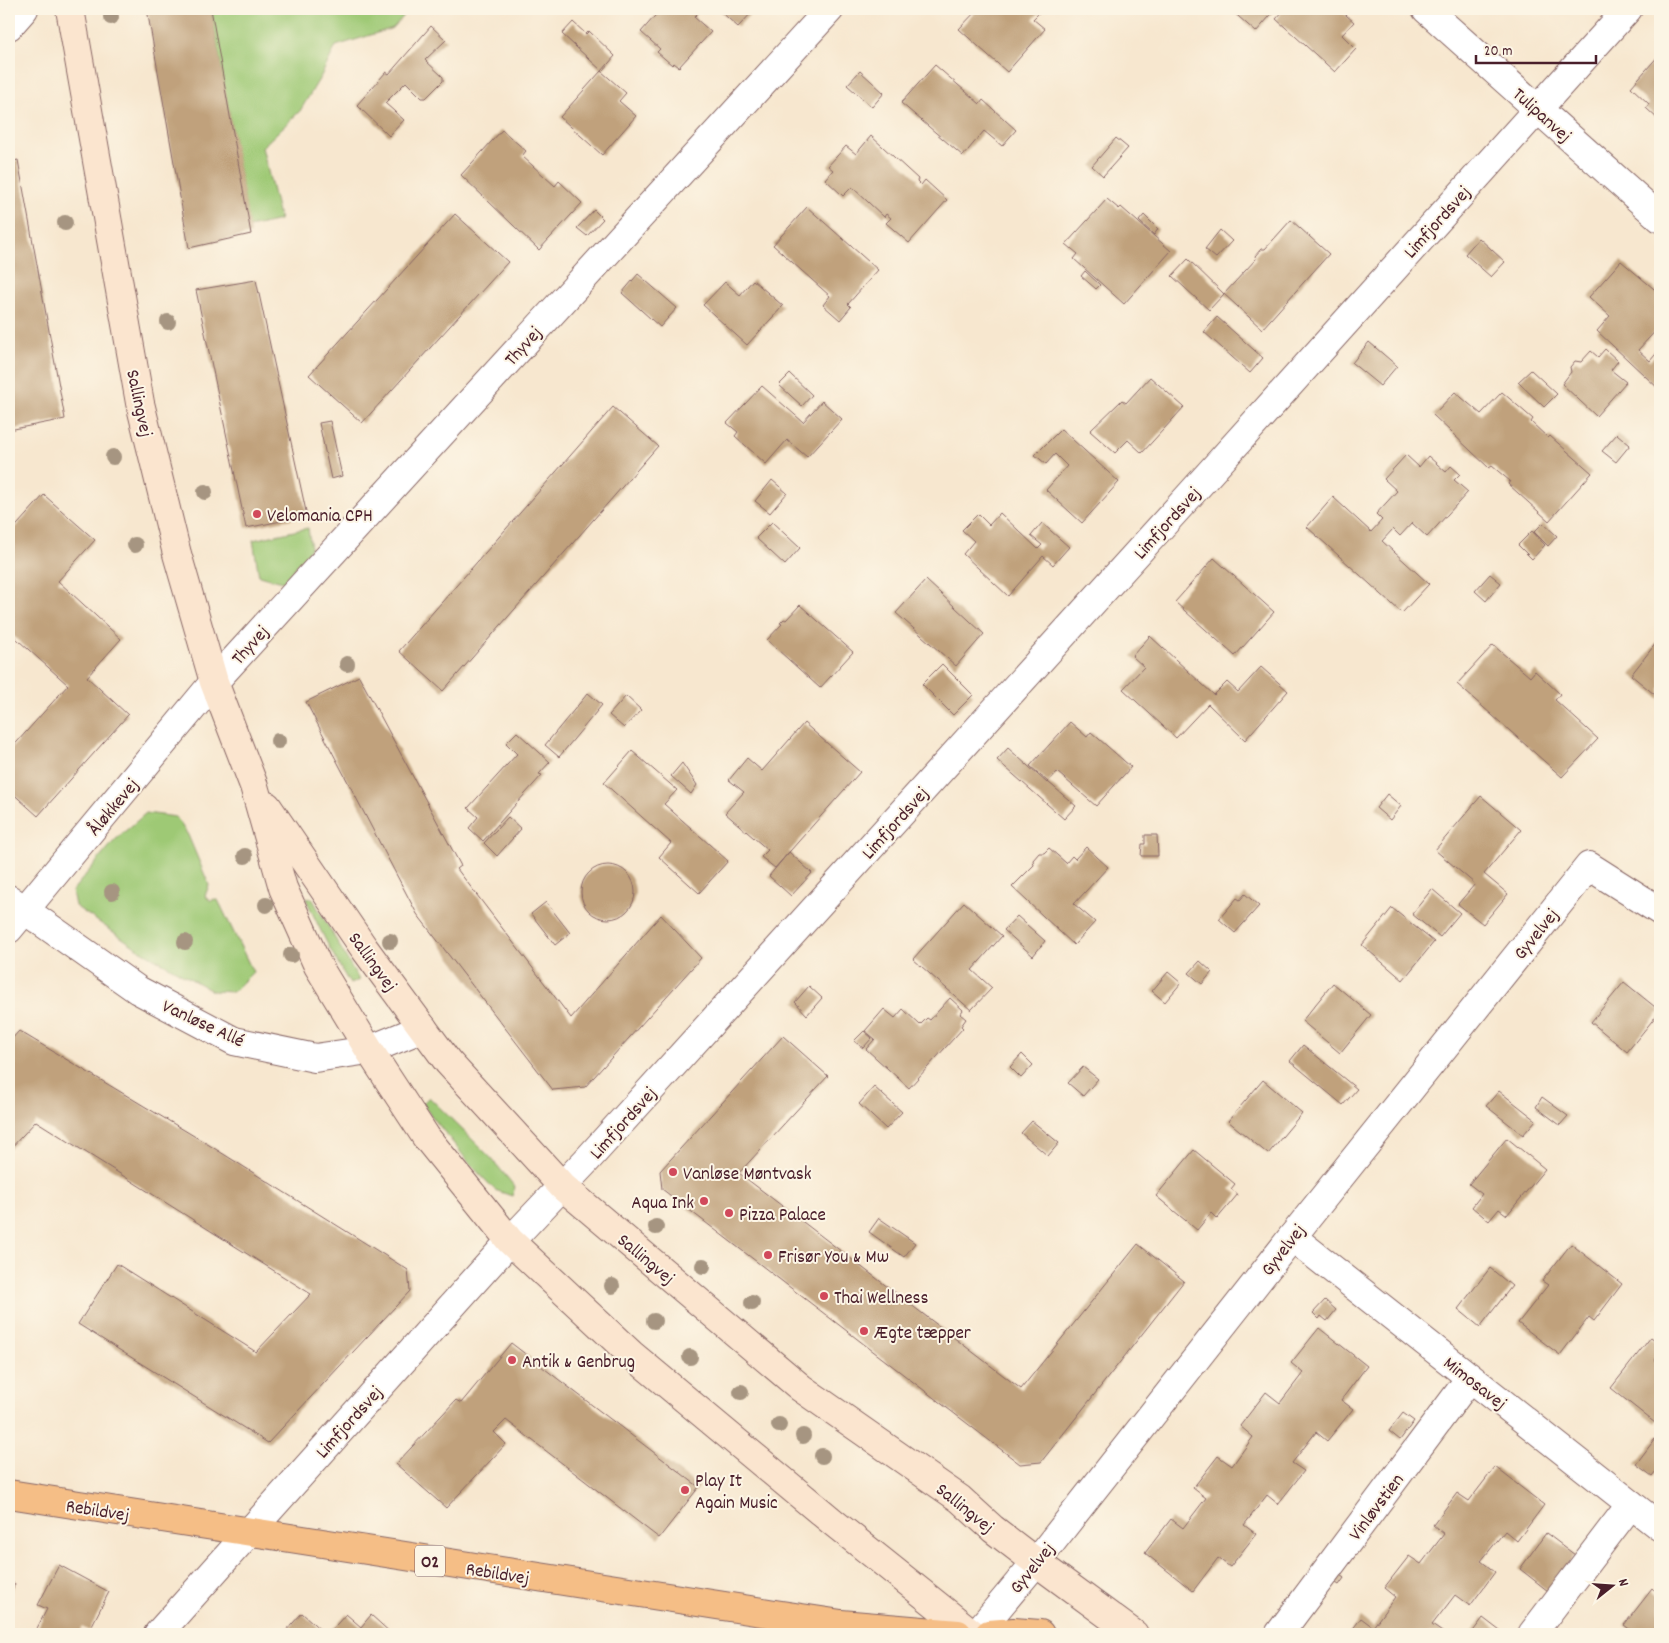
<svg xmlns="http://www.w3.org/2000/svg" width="1669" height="1643" font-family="Dekko,sans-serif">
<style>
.green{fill:#9ec975;stroke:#747450}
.building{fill:#c0a17b}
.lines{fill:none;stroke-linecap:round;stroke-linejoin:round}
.street-casing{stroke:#876564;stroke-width:30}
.secondary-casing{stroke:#876564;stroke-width:30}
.primary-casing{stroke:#876564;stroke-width:30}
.street{stroke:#fff;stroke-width:28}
.secondary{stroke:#fbe5cf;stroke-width:28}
.primary{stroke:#f5be86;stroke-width:28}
.tree{fill:#a69581}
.poi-dot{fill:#d1495b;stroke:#fcf5e5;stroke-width:2}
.labels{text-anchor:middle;stroke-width:4;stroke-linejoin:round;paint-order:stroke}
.shield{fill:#fcf5e5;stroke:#7f5f63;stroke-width:1}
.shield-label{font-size:18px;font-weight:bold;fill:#4a1f2b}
.street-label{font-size:19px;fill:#4a1f2b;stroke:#fcf5e5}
.poi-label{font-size:19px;fill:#4a1f2b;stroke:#fcf5e5;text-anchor:start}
</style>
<rect width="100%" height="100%" fill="#fcf5e5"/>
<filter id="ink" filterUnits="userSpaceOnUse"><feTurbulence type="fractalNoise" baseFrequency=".02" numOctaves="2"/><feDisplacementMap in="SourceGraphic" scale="10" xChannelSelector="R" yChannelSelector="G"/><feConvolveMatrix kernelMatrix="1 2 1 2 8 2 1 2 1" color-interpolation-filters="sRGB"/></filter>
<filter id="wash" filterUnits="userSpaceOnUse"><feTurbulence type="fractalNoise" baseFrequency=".0096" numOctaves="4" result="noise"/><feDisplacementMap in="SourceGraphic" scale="20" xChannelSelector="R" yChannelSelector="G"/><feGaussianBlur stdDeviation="1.12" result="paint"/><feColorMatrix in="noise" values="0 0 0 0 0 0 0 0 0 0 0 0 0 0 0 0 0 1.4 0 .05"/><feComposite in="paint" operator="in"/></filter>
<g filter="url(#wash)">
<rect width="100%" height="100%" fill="#f7e7cf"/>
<!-- green -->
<g class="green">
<path d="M211 9H410L393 28 336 46 321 76 300 111 262 147 280 220 249 227Z"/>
<path d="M308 528 311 548 283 582 259 576 253 540Z"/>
<path d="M146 813 176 817 188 835 209 885 205 896 211 901 214 899 218 900 253 972 233 992 212 991 140 950 75 906 72 891 115 840Z"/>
<path d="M312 898 359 980 350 984C333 956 319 928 306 899Z"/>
<path d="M429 1097 491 1158 515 1187 512 1196 495 1190 470 1164 422 1104Z"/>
</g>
<g id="blocks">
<!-- building -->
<g class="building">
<path d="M147 9H211L251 234 189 248Z"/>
<path d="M661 9H698L700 11 694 17 711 32 679 67 674 63 672 65 657 52 660 49 641 32Z"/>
<path d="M718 9H755L738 27Z"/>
<path d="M978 9H1043L1033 19 1045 29 1007 72 959 29Z"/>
<path d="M1230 9H1276L1256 32Z"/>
<path d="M1285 9H1339L1354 22 1342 35 1356 49 1335 72 1276 19Z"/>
<path d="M573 22 586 34 589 31 615 56 602 71 562 34Z"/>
<path d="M431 26 446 40 425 60 443 77V81L426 98H422L406 82 385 103 404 120 389 136 357 105 386 72 389 74Z"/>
<path d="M1660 54V121L1646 108 1649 104 1631 87Z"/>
<path d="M935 65 980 104 983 100 1016 130 1002 146 984 131 963 156 901 103Z"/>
<path d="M601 71 626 93 619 101 636 116 602 155 560 117Z"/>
<path d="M860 71 884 93 872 107 847 85Z"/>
<path d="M502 130 526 151 522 156 555 186 559 181 582 203 539 250 461 175Z"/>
<path d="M871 136 918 179 917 181 921 185 925 180 947 200 909 243 886 223 891 218 886 214 884 217 852 187 843 196 825 179 833 170 828 166 846 146 856 154Z"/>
<path d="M1116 138 1128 148 1103 176 1092 166Z"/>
<path d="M18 160 65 419 9 430V162Z"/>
<path d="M1107 199 1119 209 1121 207 1171 251 1124 304 1074 259 1078 254 1066 244Z"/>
<path d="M807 207 878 270 848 304 851 307 840 320 823 305 830 296 773 245Z"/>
<path d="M594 210 603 219 587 236 577 228Z"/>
<path d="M455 214 508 262 362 423 309 375Z"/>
<path d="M1144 215 1158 229 1154 235 1139 221Z"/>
<path d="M1291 220 1329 254 1262 329 1224 294 1256 259 1255 256 1261 249H1265Z"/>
<path d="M1220 230 1232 241 1216 258 1205 249Z"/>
<path d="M1479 238 1505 262 1491 277 1465 254Z"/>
<path d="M1188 259 1224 294 1209 310 1172 276Z"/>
<path d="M1621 261 1660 294V326L1638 350 1650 361 1660 349V390L1597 331 1610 316 1589 297Z"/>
<path d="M1085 271 1100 285 1096 289 1081 276Z"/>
<path d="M638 274 677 308 660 327 622 293Z"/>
<path d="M256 280 307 516 246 528 196 290Z"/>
<path d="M753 280 783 306 747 345 703 305 725 282 740 295Z"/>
<path d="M1217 317 1263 358 1250 373 1204 332Z"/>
<path d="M1369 342 1397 366 1380 386 1352 363Z"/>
<path d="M1605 349 1618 361 1611 370 1626 382 1596 416 1562 384 1571 372 1570 367 1575 361 1581 362 1591 351 1598 357Z"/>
<path d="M1531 370 1557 394 1544 407 1518 382Z"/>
<path d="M790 374 812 395 802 406 779 385Z"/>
<path d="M1150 377 1184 407 1142 453 1128 440 1115 453 1090 431 1122 400 1126 403Z"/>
<path d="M762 386 803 422 822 401 842 419 807 457 787 440 766 464 735 436 738 432 727 423Z"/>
<path d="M1455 392 1481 414 1502 392 1533 419 1531 422 1548 438 1550 436 1592 473 1549 521 1508 484 1510 481 1492 466 1489 468 1433 415Z"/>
<path d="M613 407 658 446 443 691 399 651Z"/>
<path d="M330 421 342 476 331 479 319 423Z"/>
<path d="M1061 429 1119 482 1082 523 1046 490 1067 466 1055 454 1046 464 1035 455Z"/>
<path d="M1617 434 1630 445 1616 462 1602 451Z"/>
<path d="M1406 455 1419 467 1428 456 1446 472 1451 466 1460 474 1454 480 1468 492 1427 537 1412 523 1400 536 1393 529 1382 541 1429 584 1402 613 1307 527 1333 497 1371 532 1382 520 1376 514 1397 491 1384 479Z"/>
<path d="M772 480 787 493 770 513 755 501Z"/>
<path d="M44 495 95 540 58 581 121 639 87 677 128 715 38 816 9 790V751L68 685 9 632V534Z"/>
<path d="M1000 513 1038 549 1042 545 1031 536 1042 523 1069 547 1053 565 1043 556 1008 596 963 554 974 541 962 530 978 514 989 525Z"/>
<path d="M772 522 800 548 785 565 756 538Z"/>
<path d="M1543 523 1557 536 1548 546 1534 532Z"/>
<path d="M1532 531 1545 545 1532 559 1518 545Z"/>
<path d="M1214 558 1274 612 1235 656 1175 602Z"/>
<path d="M1490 574 1501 583 1486 601 1475 591Z"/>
<path d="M926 580 984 634 956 666 896 613Z"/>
<path d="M800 605 853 652 820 688 767 640 782 624 780 623 784 619 786 620Z"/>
<path d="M1150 636 1214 695 1227 682 1238 692 1261 667 1288 691 1245 740 1208 704 1176 738 1123 689 1144 667 1132 656Z"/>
<path d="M1660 638V699L1631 675Z"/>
<path d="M1493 645 1530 677 1535 671 1560 694 1555 700 1598 739 1562 777 1457 684Z"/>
<path d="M942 664 973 695 953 715 922 684Z"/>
<path d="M359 676 461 866 457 869 571 1018 661 915 701 958 585 1087 553 1090 417 914 306 702Z"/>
<path d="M588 693 602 705 559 757 545 745Z"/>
<path d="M626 696 641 710 624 728 609 715Z"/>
<path d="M1070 722 1087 737 1091 732 1131 767 1096 806 1057 772 1048 782 1030 766Z"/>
<path d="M804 723 860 772 775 868 761 857 768 850 725 813 744 792 729 780 747 758 762 771Z"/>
<path d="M517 732 550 762 539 774 542 775 483 841 469 828 478 817 468 808 517 754 506 743Z"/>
<path d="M1008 748 1047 783 1048 782 1076 806 1064 819 997 760Z"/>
<path d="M632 751 677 790 664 804 728 861 699 893 659 857 671 843 604 783Z"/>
<path d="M682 763 697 785 691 794 671 776Z"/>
<path d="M1387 794 1401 806 1390 820 1376 808Z"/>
<path d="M1481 796 1521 830 1484 874 1508 894 1483 924 1458 904 1475 884 1435 850Z"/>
<path d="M508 817 521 829 497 856 484 843Z"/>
<path d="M1145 835H1157L1158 856H1141L1142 844H1145Z"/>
<path d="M1086 847 1108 867 1074 904 1095 922 1074 945 1012 887 1034 865 1033 860 1039 853H1044L1049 848 1066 863 1072 856 1075 859Z"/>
<path d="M789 852 812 873 791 896 769 876Z"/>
<circle cx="608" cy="892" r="27"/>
<path d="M1432 889 1460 913 1440 937 1412 914Z"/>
<path d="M1245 894 1259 906 1235 933 1219 919 1237 898 1240 900Z"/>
<path d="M546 902 570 933 555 945 531 914Z"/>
<path d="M964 902 1002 936 972 970 992 988 971 1010 913 959Z"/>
<path d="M1392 908 1434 942 1403 980 1362 945Z"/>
<path d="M1017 916 1045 941 1033 956 1004 930Z"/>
<path d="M1200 961 1212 972 1202 984 1189 973Z"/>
<path d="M1168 972 1181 983 1165 1002 1152 991Z"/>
<path d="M1624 982 1660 1011 1627 1052 1591 1022Z"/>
<path d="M1333 983 1371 1015 1340 1053 1302 1021Z"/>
<path d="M809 986 822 998 807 1015 795 1002Z"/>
<path d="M950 998 963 1010 960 1014 966 1019 961 1026 963 1028 909 1088 866 1049 875 1039 865 1031 884 1009 895 1018 903 1009 920 1025 927 1018 930 1020Z"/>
<path d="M19 1031 209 1145 408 1270 410 1291 268 1443 78 1324 117 1264 256 1352 311 1294 36 1121 9 1150V1042Z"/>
<path d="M864 1031 872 1038 863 1048 854 1041Z"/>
<path d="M783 1036 828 1076 739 1173 1021 1389 1138 1244 1184 1281 1041 1462 1020 1464 662 1189 660 1171Z"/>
<path d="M1303 1045 1357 1089 1343 1105 1290 1061Z"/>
<path d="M1022 1054 1033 1065 1021 1078 1010 1067Z"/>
<path d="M1083 1067 1098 1079 1083 1096 1068 1083Z"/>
<path d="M1263 1080 1302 1113 1268 1154 1228 1121Z"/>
<path d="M874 1087 902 1112 886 1129 859 1104Z"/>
<path d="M1499 1091 1536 1120 1523 1135 1486 1106Z"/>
<path d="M1542 1097 1568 1116 1560 1125 1536 1107Z"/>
<path d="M1032 1121 1059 1143 1048 1156 1021 1133Z"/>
<path d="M1507 1138 1545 1169 1507 1215 1499 1209 1489 1221 1472 1207 1482 1194 1469 1184Z"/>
<path d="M1194 1150 1235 1184 1231 1189 1238 1194 1217 1219 1211 1213 1197 1230 1156 1196Z"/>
<path d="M879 1218 915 1243 904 1257 869 1232Z"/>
<path d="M1571 1244 1622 1284 1594 1321 1589 1317 1560 1355 1518 1323 1548 1285 1542 1281Z"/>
<path d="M1490 1268 1512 1286 1480 1327 1458 1309Z"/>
<path d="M1325 1300 1336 1310 1327 1321 1321 1316 1319 1319 1313 1313Z"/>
<path d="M1319 1328 1367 1366 1341 1400 1353 1409 1327 1441 1316 1432 1292 1463 1304 1471 1278 1504 1267 1495 1244 1525 1256 1534 1230 1567 1218 1558 1193 1591 1145 1553 1171 1519 1183 1528 1206 1498 1193 1488 1218 1456 1232 1466 1253 1437 1240 1426 1266 1392 1280 1403 1303 1373 1291 1363Z"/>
<path d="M1651 1337 1660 1344V1354L1655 1360 1660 1364V1416L1655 1423 1611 1388Z"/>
<path d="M511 1343 699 1487 659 1538 506 1420 494 1432 506 1444 446 1508 396 1464 456 1400 461 1403Z"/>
<path d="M1403 1413 1414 1421 1400 1440 1389 1431Z"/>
<path d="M1658 1435 1660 1436V1466L1652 1476 1636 1464Z"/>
<path d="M1495 1467 1544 1505 1517 1541 1505 1531 1481 1561 1495 1572 1470 1606 1455 1595 1432 1625 1445 1634H1349L1361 1618 1373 1627 1395 1597 1384 1588 1409 1556 1421 1564 1444 1534 1433 1525 1457 1493 1469 1501Z"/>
<path d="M1546 1533 1575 1555 1548 1591 1520 1569Z"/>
<path d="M59 1565 109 1592 89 1631 82 1627 78 1634H34L47 1609 38 1605Z"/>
<path d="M1336 1572 1344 1578 1339 1585 1330 1579Z"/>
<path d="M9 1580 15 1584 9 1595Z"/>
<path d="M1652 1589 1660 1596V1634H1636L1624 1625Z"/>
<path d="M302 1613 325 1634H283Z"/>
<path d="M346 1614 361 1627 371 1615 392 1634H328Z"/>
<path d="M1483 1618 1504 1634H1471Z"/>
</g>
</g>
</g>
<g filter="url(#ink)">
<use href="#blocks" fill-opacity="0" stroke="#876564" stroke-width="1"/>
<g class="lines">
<defs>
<g id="street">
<path d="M1426 9 1660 218"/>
<path d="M9 26 24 9"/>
<path d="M9 899 138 990 234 1041 315 1058 369 1050 423 1028"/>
<path d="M9 929 214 682 830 9"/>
<path d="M1292 1237 1660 1527"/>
<path d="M158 1634 510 1241 586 1161 1189 496 1628 9"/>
<path d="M976 1634 1036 1562 1292 1237 1589 866 1660 911"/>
<path d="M1279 1634 1470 1378"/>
<path d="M1532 1634 1631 1504"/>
</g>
<g id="secondary">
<path d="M70 9 140 403 177 554 214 682 254 786 283 888 318 966 369 1050 426 1137 510 1241 631 1354 834 1523 973 1634"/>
<path d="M267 806 364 948 448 1062 563 1187 801 1388 960 1499 993 1529 1036 1562 1134 1634"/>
</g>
<g id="primary">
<path d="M9 1494 775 1614 841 1624 958 1634"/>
<path d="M989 1634 1014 1632 1040 1634"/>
</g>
</defs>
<!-- street casing -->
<use href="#street" class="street-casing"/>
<!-- secondary casing -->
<use href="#secondary" class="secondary-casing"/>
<!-- primary casing -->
<use href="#primary" class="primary-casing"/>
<!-- street -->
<use href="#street" class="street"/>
<!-- secondary -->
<use href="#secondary" class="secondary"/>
<!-- primary -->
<use href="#primary" class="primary"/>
</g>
<!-- trees -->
<g class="tree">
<circle cx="111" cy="17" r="8"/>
<circle cx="65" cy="223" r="8"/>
<circle cx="168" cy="322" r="8"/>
<circle cx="113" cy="457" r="8"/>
<circle cx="205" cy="492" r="8"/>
<circle cx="135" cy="545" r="8"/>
<circle cx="347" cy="664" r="8"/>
<circle cx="278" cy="741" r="8"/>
<circle cx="245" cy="856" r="8"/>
<circle cx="112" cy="892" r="8"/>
<circle cx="266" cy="905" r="8"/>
<circle cx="390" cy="941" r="8"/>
<circle cx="185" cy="942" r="8"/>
<circle cx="291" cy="955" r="8"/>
<circle cx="656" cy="1227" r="8"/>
<circle cx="703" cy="1266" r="8"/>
<circle cx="612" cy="1286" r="8"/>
<circle cx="752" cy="1303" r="8"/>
<circle cx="654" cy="1321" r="8"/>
<circle cx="690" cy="1357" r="8"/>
<circle cx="741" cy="1392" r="8"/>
<circle cx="779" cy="1425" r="8"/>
<circle cx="803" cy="1436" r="8"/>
<circle cx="822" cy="1456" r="8"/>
</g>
</g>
<!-- markers -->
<g class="poi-dot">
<circle cx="257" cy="514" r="5"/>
<circle cx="673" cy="1172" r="5"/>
<circle cx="704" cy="1201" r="5"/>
<circle cx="729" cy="1213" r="5"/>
<circle cx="768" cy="1255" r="5"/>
<circle cx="824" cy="1296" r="5"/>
<circle cx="864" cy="1331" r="5"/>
<circle cx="512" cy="1360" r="5"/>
<circle cx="685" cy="1490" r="5"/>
</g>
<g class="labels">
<!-- shield labels -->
<rect class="shield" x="415" y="1545.5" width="30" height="31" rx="4"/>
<g class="shield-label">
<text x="430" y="1567">O2</text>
</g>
<!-- street labels -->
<g class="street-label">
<text transform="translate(1543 114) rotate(42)" y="7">Tulipanvej</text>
<text transform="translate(1436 221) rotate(-48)" y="7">Limfjordsvej</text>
<text transform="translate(522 345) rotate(-48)" y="7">Thyvej</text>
<text transform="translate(141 403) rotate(78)" y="7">Sallingvej</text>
<text transform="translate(1166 522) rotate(-48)" y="7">Limfjordsvej</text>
<text transform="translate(249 644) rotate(-48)" y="7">Thyvej</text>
<text transform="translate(112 806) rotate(-50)" y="7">Åløkkevej</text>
<text transform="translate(894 822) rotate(-48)" y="7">Limfjordsvej</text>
<text transform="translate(1535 933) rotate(-51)" y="7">Gyvelvej</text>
<text transform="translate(374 961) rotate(54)" y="7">Sallingvej</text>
<text transform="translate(204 1022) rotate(25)" y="7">Vanløse Allé</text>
<text transform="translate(622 1122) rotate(-48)" y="7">Limfjordsvej</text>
<text transform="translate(1282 1249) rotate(-52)" y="7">Gyvelvej</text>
<text transform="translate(647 1258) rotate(40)" y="7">Sallingvej</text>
<text transform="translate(1476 1382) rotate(38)" y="7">Mimosavej</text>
<text transform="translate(348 1421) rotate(-48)" y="7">Limfjordsvej</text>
<text transform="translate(1375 1506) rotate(-53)" y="7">Vinløvstien</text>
<text transform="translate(966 1507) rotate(39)" y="7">Sallingvej</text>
<text transform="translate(98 1509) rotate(9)" y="7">Rebildvej</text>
<text transform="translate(1031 1567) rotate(-51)" y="7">Gyvelvej</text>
<text transform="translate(498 1572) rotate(9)" y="7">Rebildvej</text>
</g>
<!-- poi labels -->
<g class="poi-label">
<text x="267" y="521">Velomania CPH</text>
<text x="683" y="1179">Vanløse Møntvask</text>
<text x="694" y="1208" text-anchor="end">Aqua Ink</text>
<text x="739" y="1220">Pizza Palace</text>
<text x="778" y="1262">Frisør You &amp; Mw</text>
<text x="834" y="1303">Thai Wellness</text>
<text x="874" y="1338">Ægte tæpper</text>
<text x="522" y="1367">Antik &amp; Genbrug</text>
<text x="695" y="1486">Play It<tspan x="695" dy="22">Again Music</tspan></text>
</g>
</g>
<!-- margin -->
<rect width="1669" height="1643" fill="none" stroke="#fcf5e5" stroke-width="30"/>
<!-- north arrow -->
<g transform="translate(1612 1586) rotate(73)" stroke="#fcf5e5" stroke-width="4" paint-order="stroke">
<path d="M0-4L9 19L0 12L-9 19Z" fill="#4a1f2b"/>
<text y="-8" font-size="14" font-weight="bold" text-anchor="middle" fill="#4a1f2b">N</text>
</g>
<!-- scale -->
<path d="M1476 55v8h120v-8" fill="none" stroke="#4a1f2b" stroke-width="2.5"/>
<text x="1484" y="55" font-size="15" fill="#4a1f2b" stroke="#fcf5e5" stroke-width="4" paint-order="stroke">20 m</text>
</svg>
